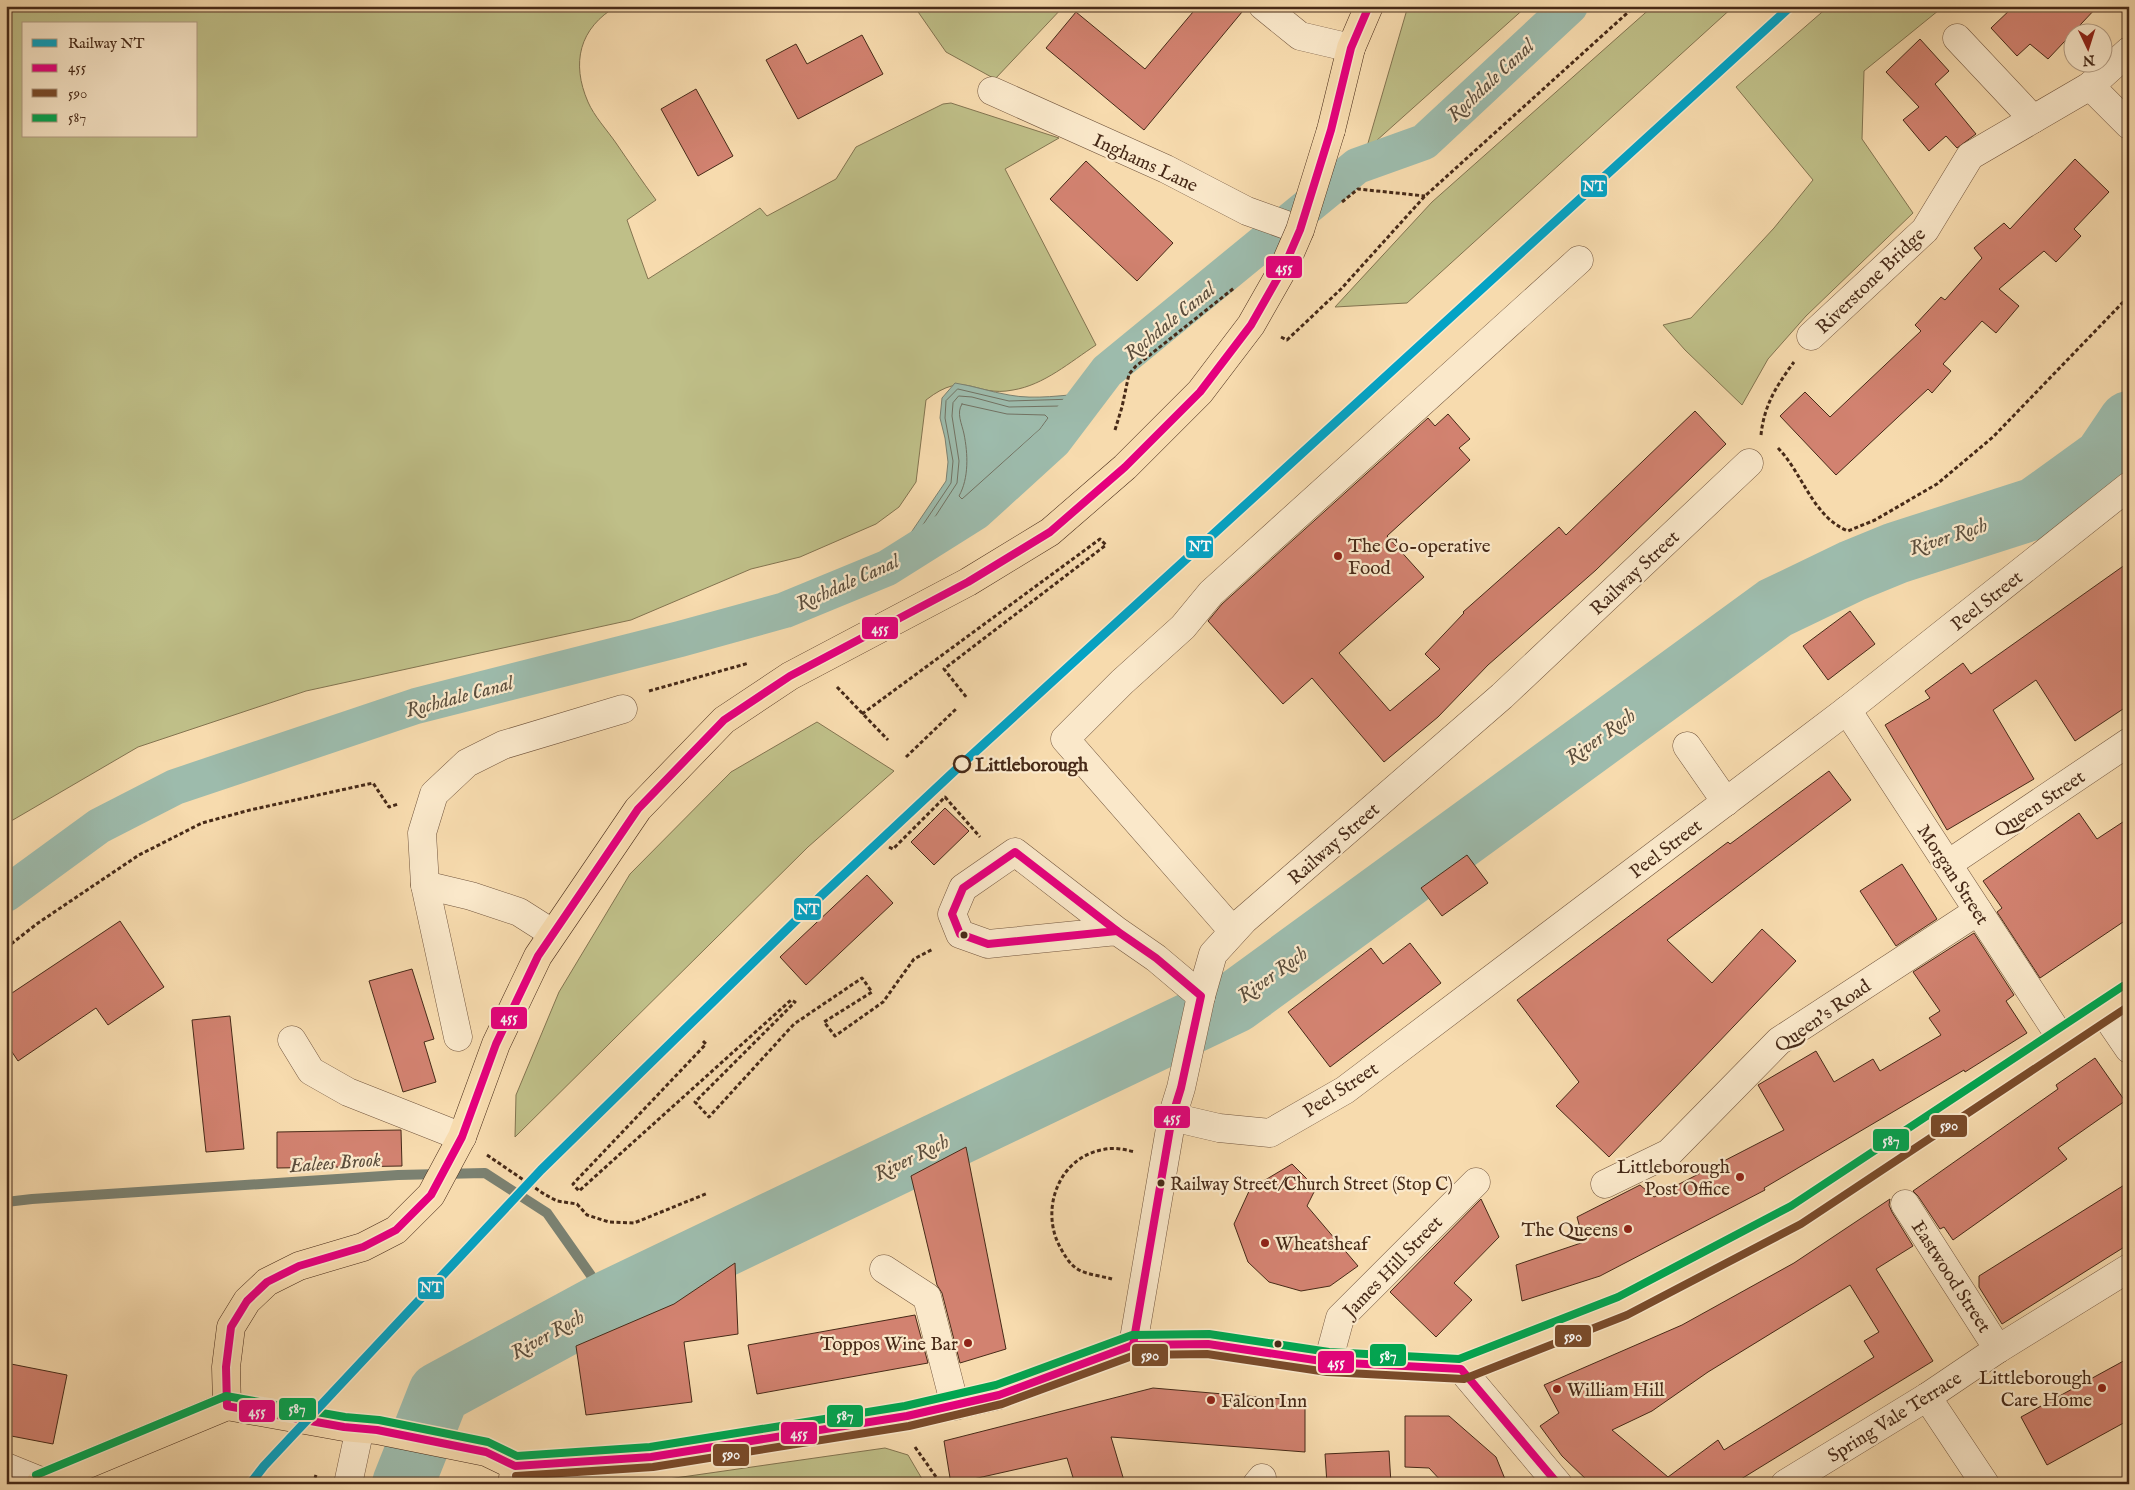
<svg xmlns="http://www.w3.org/2000/svg" width="2135" height="1490" font-family="'IM FELL English',serif">
<style>
.green{fill:#bfbf88;stroke:#837450;fill-rule:evenodd}
.water{fill:#9dbbac;stroke:#7b8171}
.lines{fill:none;stroke-linecap:round;stroke-linejoin:round}
.shore{stroke:#727262;stroke-width:1}
.stream{stroke:#7b8171;stroke-width:10}
.canal{stroke:#9dbbac;stroke-width:36}
.river{stroke:#9dbbac;stroke-width:62}
.building{fill:#d28270;stroke:#472a18;fill-rule:evenodd}
.minor-casing{stroke:#73563e;stroke-width:29}
.major-casing{stroke:#472a18;stroke-width:29}
.highway-casing{stroke:#472a18;stroke-width:29}
.path{stroke:#472a18;stroke-width:3;stroke-dasharray:4 2.5;stroke-linecap:butt}
.minor{stroke:#fae8ca;stroke-width:28}
.major{stroke:#f7dbae;stroke-width:28}
.highway{stroke:#f7dbae;stroke-width:28}
.major-bridge-casing{stroke:#472a18;stroke-width:29;stroke-linecap:butt}
.major-bridge{stroke:#f7dbae;stroke-width:28}
.bus-1-casing{stroke:#fae8ca;stroke-width:11}
.bus-2-casing{stroke:#fae8ca;stroke-width:11}
.bus-3-casing{stroke:#fae8ca;stroke-width:11}
.bus-1{stroke:#e5007d;stroke-width:8}
.bus-2{stroke:#7a4b2a;stroke-width:8}
.bus-3{stroke:#00a651;stroke-width:8}
.rail-1-casing{stroke:#fae8ca;stroke-width:12}
.rail-1{stroke:#04a3c5;stroke-width:9}
.poi-dot{fill:#8f2418;stroke:#fae8ca;stroke-width:2}
.stop-dot{fill:#fae8ca;stroke:#472a18;stroke-width:2.5}
.bus-dot{fill:#472a18;stroke:#fae8ca;stroke-width:2}
.labels{text-anchor:middle;stroke-width:4.5;stroke-linejoin:round;paint-order:stroke}
.bus-label{font-size:18px;fill:#472a18;stroke:#fae8ca;text-anchor:start}
.street-label{font-size:19px;fill:#472a18;stroke:#fae8ca}
.poi-label{font-size:19px;fill:#472a18;stroke:#fae8ca;text-anchor:start}
.stop-label{font-size:19px;font-weight:bold;fill:#472a18;stroke:#fae8ca;text-anchor:start}
.water-label{font-size:20px;font-style:italic;fill:#5c4e3d;stroke:#fae8ca}
.line-badge{stroke:#fae8ca;stroke-width:2}
.badge-label{font-size:14px;text-anchor:middle;font-weight:bold;fill:#fff}
</style>
<rect width="100%" height="100%" fill="#f7dbae"/>
<filter id="stains"><feTurbulence type="fractalNoise" baseFrequency=".004" numOctaves="4"/><feColorMatrix values="0 0 0 0 .2 0 0 0 0 .09 0 0 0 0 .02 0 0 0 .5 -.17"/></filter>
<radialGradient id="worn" r=".72"><stop offset=".6" stop-color="#630" stop-opacity="0"/><stop offset="1" stop-color="#630" stop-opacity=".3"/></radialGradient>
<!-- green -->
<g class="green">
<path d="M6 6H617C579 28 571 63 588 102 594 116 607 130 616 143 629 162 642 181 656 200L627 220 648 279 760 208 767 216 836 179 856 147 943 104 951 103 1059 138 1005 169 1096 345C1070 362 1044 385 1013 390 974 398 967 368 926 400L916 482 899 507 876 524 800 557 751 569 631 620 306 691 138 747 6 824ZM24 24H196V136H24Z"/>
<path d="M914 6H1064L995 79 946 52Z"/>
<path d="M1408 6H1527L1366 150Z"/>
<path d="M1653 6H1734L1407 303 1335 307 1432 202Z"/>
<path d="M1829 6H1944L1864 71 1862 139 1913 213 1806 316 1768 359 1742 405 1685 350 1663 325 1691 318 1774 228 1813 180 1736 87Z"/>
<path d="M817 722 894 771 808 847 515 1137 516 1095 559 992 630 874 731 772Z"/>
<path d="M885 1448 908 1455 925 1484H633Z"/>
</g>
<!-- water -->
<path class="water" d="M955 383C974 386 991 392 1009 395 1035 400 1064 395 1091 393L1054 441 976 512 887 568 946 481 948 462 945 438 940 418 942 398Z"/>
<g class="lines">
<!-- shore -->
<g class="shore">
<path d="M958 389 1009 401 1075 399 1077 402 1050 438 973 508 913 545 912 541 951 483 953 461 945 418 946 401Z"/>
<path d="M959 396 972 397 1009 407 1061 406 1064 409 1046 434 970 503 935 524 933 520 957 483 959 461 952 416 953 403Z"/>
<path d="M962 404 1007 414 1045 415 1048 418 1040 429 962 499 959 496C969 478 968 454 964 434 962 424 956 413 962 404Z"/>
</g>
<!-- stream -->
<path class="stream" d="M6 1202 32 1199 398 1175 485 1173 547 1213 609 1301"/>
<!-- canal -->
<path class="canal" d="M6 894 99 826 175 787 416 706 680 639 785 610 887 568 976 512 1054 441 1107 371 1357 166 1424 142 1570 6"/>
<!-- river -->
<path class="river" d="M403 1484 439 1393 609 1301 1235 1002 1775 608 1852 571 1896 553 2036 508 2104 459 2129 422"/>
</g>
<!-- building -->
<g class="building">
<path d="M1198 6H1247L1144 130 1046 48 1076 12 1145 69Z"/>
<path d="M2014 6H2098L2048 59 2030 44 2017 56 1991 28Z"/>
<path d="M862 35 883 74 798 119 766 60 796 44 807 64Z"/>
<path d="M1920 39 1949 71 1935 84 1976 134 1957 148 1946 136 1929 151 1903 120 1919 107 1886 72Z"/>
<path d="M696 89 733 156 698 176 661 109Z"/>
<path d="M2075 159 2109 192 2074 229 2081 236 2056 262 2044 251 1999 289 2019 306 1996 333 1982 321 1943 364 1951 371 1932 393 1928 389 1836 475 1780 416 1805 392 1830 417 1921 331 1915 325 1941 297 1945 300 1982 258 1974 248 2004 223 2010 229Z"/>
<path d="M1086 161 1173 243 1137 281 1050 199Z"/>
<path d="M1695 411 1726 444 1596 570 1488 665 1438 717 1384 762 1312 678 1283 704 1208 621 1222 604 1428 418 1435 426 1448 414 1470 439 1459 448 1470 460 1387 536 1424 577 1339 653 1390 711 1440 669 1425 654 1464 613 1463 612 1559 527 1566 535Z"/>
<path d="M2129 562V705L2075 741 2036 680 1993 710 2034 779 1947 830 1885 725 1930 698 1925 691 1963 663 1971 674Z"/>
<path d="M1850 611 1875 644 1828 680 1803 646Z"/>
<path d="M1829 771 1851 800 1667 940 1712 983 1762 929 1796 961 1609 1157 1556 1106 1579 1082 1517 1000 1728 842 1730 844Z"/>
<path d="M945 808 969 831 934 865 911 842Z"/>
<path d="M2079 813 2097 839 2129 818V918L2040 978 1997 912 2002 908 1983 881Z"/>
<path d="M1467 855 1488 883 1442 916 1421 888Z"/>
<path d="M1902 864 1937 919 1896 946 1860 891Z"/>
<path d="M867 875 893 903 806 985 780 957Z"/>
<path d="M120 921 164 987 108 1025 96 1008 18 1061 6 1043V997Z"/>
<path d="M1974 933 2014 995 2006 1001 2027 1033 1965 1072 1964 1070 1764 1188 1765 1190 1600 1276 1522 1301 1516 1265 1584 1242 1577 1217 1640 1185 1654 1197 1784 1130 1758 1085 1816 1051 1834 1082 1873 1059 1880 1071 1941 1035 1929 1018 1940 1011 1913 972Z"/>
<path d="M1410 943 1441 983 1330 1067 1288 1012 1371 948 1383 964Z"/>
<path d="M412 969 434 1039 424 1042 436 1082 403 1092 369 981Z"/>
<path d="M230 1016 244 1149 206 1152 192 1020Z"/>
<path d="M2095 1058 2125 1101 2058 1148 2067 1159 1953 1240 1944 1227 1940 1229 1918 1196 1913 1191 2058 1089 2056 1085Z"/>
<path d="M401 1130 402 1166 277 1168V1132Z"/>
<path d="M966 1147 1006 1349 960 1363 942 1293 937 1285 911 1176Z"/>
<path d="M1292 1164 1316 1188 1307 1206 1358 1266 1330 1286 1301 1291 1269 1282 1248 1262 1234 1224 1250 1189Z"/>
<path d="M2129 1182V1244L2002 1324 1979 1287V1276Z"/>
<path d="M1481 1199 1499 1237 1454 1283 1472 1300 1436 1337 1390 1292Z"/>
<path d="M1890 1199 1889 1205 1892 1212 1913 1246 1876 1269 1933 1361 1733 1484H1591L1562 1456 1540 1426 1559 1413 1544 1385 1682 1325 1794 1263ZM1850 1285 1879 1332 1864 1341 1874 1357 1724 1450 1718 1440 1668 1477 1612 1430 1652 1411 1708 1372Z"/>
<path d="M735 1263 738 1334 684 1342 692 1402 586 1415 576 1346 674 1304Z"/>
<path d="M915 1315 928 1363 757 1394 748 1345Z"/>
<path d="M2129 1358V1420L2047 1465 2021 1417Z"/>
<path d="M6 1363 67 1375 53 1444 6 1435Z"/>
<path d="M1153 1388 1305 1401V1452L1111 1437 1125 1484H1075L1067 1458 951 1484 944 1441Z"/>
<path d="M1405 1416H1449L1496 1457 1507 1484H1444L1429 1468 1405 1467Z"/>
<path d="M1389 1451 1391 1484H1327L1325 1454Z"/>
</g>
<g class="lines">
<defs>
<g id="minor">
<path d="M1263 6 1300 36 1351 48"/>
<path d="M1957 38 2033 119"/>
<path d="M2090 86 2129 125"/>
<path d="M992 91 1166 169 1247 211 1300 230"/>
<path d="M1811 336 1925 230 1970 156 2090 86 2129 51"/>
<path d="M1847 710 2061 1038"/>
<path d="M1687 746 1726 802"/>
<path d="M1948 864 2129 742"/>
<path d="M425 885 471 896 519 912 552 933"/>
<path d="M1117 931 988 944 960 934 952 914 963 888 1015 852 1117 931 1156 958 1201 996"/>
<path d="M1233 931 1065 739 1122 682 1183 627 1211 593 1579 260"/>
<path d="M2103 1011 2129 1049"/>
<path d="M458 1037 425 885 422 833 434 794 467 763 503 745 623 709"/>
<path d="M292 1040 311 1071 348 1092 462 1137"/>
<path d="M1172 1117 1219 1128 1270 1133 1345 1090 1847 710 2129 486"/>
<path d="M1605 1184 1669 1153 1779 1041 1978 911"/>
<path d="M1905 1204 1998 1349"/>
<path d="M884 1269 927 1297 955 1406"/>
<path d="M1133 1345 1172 1117 1181 1088 1201 996 1213 954 1244 920 1502 696 1749 463"/>
<path d="M1328 1362 1340 1318 1476 1182"/>
<path d="M1461 1369 1558 1484"/>
<path d="M1927 1397 1985 1484"/>
<path d="M6 1467 43 1482"/>
<path d="M348 1484 360 1428"/>
<path d="M1257 1484 1262 1478"/>
<path d="M1785 1484 1927 1397 1998 1349 2129 1268"/>
</g>
<g id="major">
<path d="M1331 130 1351 48 1369 6"/>
<path d="M227 1406 226 1367 231 1327 247 1301 267 1282 299 1266 363 1247 396 1230 431 1195 462 1137 496 1044 538 956 638 809 724 720 790 676 968 582 1050 532 1125 467 1200 392 1251 325 1284 267"/>
<path d="M227 1406 344 1427 377 1430 486 1452 515 1466"/>
<path d="M40 1484 227 1406"/>
</g>
<path id="highway" d="M512 1484 515 1466 651 1457 907 1416 999 1395 1133 1345 1208 1344 1328 1362 1461 1369 1622 1306 1796 1215 2129 994"/>
</defs>
<!-- minor casing -->
<use href="#minor" class="minor-casing"/>
<!-- major casing -->
<use href="#major" class="major-casing"/>
<!-- highway casing -->
<use href="#highway" class="highway-casing"/>
<!-- path -->
<g class="path">
<path d="M1342 202 1358 189 1425 196"/>
<path d="M1281 337 1287 340 1341 289 1425 196 1635 6"/>
<path d="M1115 430 1122 407 1129 374 1136 366 1234 288"/>
<path d="M1761 435C1764 405 1777 385 1794 362"/>
<path d="M1778 448C1803 474 1813 517 1848 531L1875 520 1937 484 1993 437 2129 296"/>
<path d="M837 687 888 740"/>
<path d="M649 691 749 663"/>
<path d="M862 714 1100 539 1106 545 944 669 967 698"/>
<path d="M906 757 956 709"/>
<path d="M889 847 893 849 945 797 980 837"/>
<path d="M6 948 38 923 139 855 202 823 250 810 373 783 389 807 398 804"/>
<path d="M703 1041 706 1044 573 1184 579 1191 791 1000 795 1002 695 1102 709 1117 794 1024 862 978 872 992 824 1022 835 1036 883 1002 914 959 933 949"/>
<path d="M487 1155 544 1194 557 1201 577 1204 587 1215 609 1222 634 1223 708 1193"/>
<path d="M1112 1279C1102 1276 1089 1275 1079 1270 1070 1265 1065 1256 1060 1247 1040 1210 1058 1159 1101 1150 1113 1147 1123 1149 1135 1152"/>
<path d="M915 1447 941 1484"/>
<path d="M313 1484 316 1475"/>
</g>
<!-- minor -->
<use href="#minor" class="minor"/>
<!-- major -->
<use href="#major" class="major"/>
<!-- highway -->
<use href="#highway" class="highway"/>
<defs>
<path id="major-bridge" d="M1284 267 1300 230 1331 130"/>
</defs>
<!-- major-bridge casing -->
<use href="#major-bridge" class="major-bridge-casing"/>
<!-- major-bridge -->
<use href="#major-bridge" class="major-bridge"/>
<defs>
<g id="bus-1">
<path d="M1369 6 1351 48 1331 130 1300 230 1284 267 1251 325 1200 392 1125 467 1050 532 968 582 790 676 724 720 638 809 538 956 496 1044 462 1137 431 1195 396 1230 363 1247 299 1266 267 1282 247 1301 231 1327 226 1367 227 1406 344 1427 377 1430 486 1452 515 1466 651 1457 907 1416 999 1395 1133 1345 1208 1344 1328 1362 1461 1369 1558 1484"/>
<path d="M1015 852 1117 931 988 944 960 934 952 914 963 888Z"/>
<path d="M1117 931 1156 958 1201 996 1181 1088 1172 1117 1133 1345"/>
</g>
<path id="bus-2" d="M516 1476 653 1467 909 1426 1002 1404 1135 1355 1207 1354 1327 1372 1464 1379 1627 1315 1801 1224 2129 1006"/>
<path id="bus-3" d="M36 1475 226 1396 345 1417 379 1420 488 1442 517 1456 650 1447 905 1406 996 1385 1132 1335 1209 1334 1329 1352 1459 1359 1618 1297 1791 1206 2123 986"/>
</defs>
<!-- bus-1 casing -->
<use href="#bus-1" class="bus-1-casing"/>
<!-- bus-2 casing -->
<use href="#bus-2" class="bus-2-casing"/>
<!-- bus-3 casing -->
<use href="#bus-3" class="bus-3-casing"/>
<!-- bus-1 -->
<use href="#bus-1" class="bus-1"/>
<!-- bus-2 -->
<use href="#bus-2" class="bus-2"/>
<!-- bus-3 -->
<use href="#bus-3" class="bus-3"/>
<defs>
<path id="rail-1" d="M250 1484 264 1466 541 1170 821 896 962 764 1791 6"/>
</defs>
<!-- rail-1 casing -->
<use href="#rail-1" class="rail-1-casing"/>
<!-- rail-1 -->
<use href="#rail-1" class="rail-1"/>
</g>
<!-- markers -->
<g class="poi-dot">
<circle cx="1338" cy="556" r="5"/>
<circle cx="1740" cy="1177" r="5"/>
<circle cx="1628" cy="1229" r="5"/>
<circle cx="1265" cy="1243" r="5"/>
<circle cx="968" cy="1343" r="5"/>
<circle cx="2102" cy="1388" r="5"/>
<circle cx="1557" cy="1389" r="5"/>
<circle cx="1211" cy="1400" r="5"/>
</g>
<circle class="stop-dot" cx="962" cy="764" r="8"/>
<g class="bus-dot">
<circle cx="964" cy="935" r="4.5"/>
<circle cx="1161" cy="1183" r="4.5"/>
<circle cx="1278" cy="1344" r="4.5"/>
</g>
<g class="labels">
<!-- bus labels -->
<g class="bus-label">
<text x="1170" y="1190">Railway Street/Church Street (Stop C)</text>
</g>
<!-- street labels -->
<g class="street-label">
<text transform="translate(1146 162) rotate(25)" y="7">Inghams Lane</text>
<text transform="translate(1870 280) rotate(-44)" y="7">Riverstone Bridge</text>
<text transform="translate(1634 572) rotate(-43)" y="7">Railway Street</text>
<text transform="translate(1986 600) rotate(-38)" y="7">Peel Street</text>
<text transform="translate(2039 803) rotate(-34)" y="7">Queen Street</text>
<text transform="translate(1333 843) rotate(-41)" y="7">Railway Street</text>
<text transform="translate(1665 848) rotate(-37)" y="7">Peel Street</text>
<text transform="translate(1954 874) rotate(57)" y="7">Morgan Street</text>
<text transform="translate(1822 1015) rotate(-35)" y="7">Queen's Road</text>
<text transform="translate(1340 1089) rotate(-33)" y="7">Peel Street</text>
<text transform="translate(1392 1266) rotate(-46)" y="7">James Hill Street</text>
<text transform="translate(1952 1276) rotate(57)" y="7">Eastwood Street</text>
<text transform="translate(1894 1416) rotate(-32)" y="7">Spring Vale Terrace</text>
</g>
<!-- poi labels -->
<g class="poi-label">
<text x="1348" y="552">The Co-operative<tspan x="1348" dy="22">Food</tspan></text>
<text x="1730" y="1173" text-anchor="end">Littleborough<tspan x="1730" dy="22">Post Office</tspan></text>
<text x="1618" y="1236" text-anchor="end">The Queens</text>
<text x="1275" y="1250">Wheatsheaf</text>
<text x="958" y="1350" text-anchor="end">Toppos Wine Bar</text>
<text x="2092" y="1384" text-anchor="end">Littleborough<tspan x="2092" dy="22">Care Home</tspan></text>
<text x="1567" y="1396">William Hill</text>
<text x="1221" y="1407">Falcon Inn</text>
</g>
<!-- stop labels -->
<g class="stop-label">
<text x="975" y="771">Littleborough</text>
</g>
<!-- water labels -->
<g class="water-label">
<text transform="translate(1490 80) rotate(-43)" y="7">Rochdale Canal</text>
<text transform="translate(1169 321) rotate(-39)" y="7">Rochdale Canal</text>
<text transform="translate(1948 536) rotate(-18)" y="7">River Roch</text>
<text transform="translate(847 582) rotate(-24)" y="7">Rochdale Canal</text>
<text transform="translate(459 696) rotate(-15)" y="7">Rochdale Canal</text>
<text transform="translate(1600 736) rotate(-36)" y="7">River Roch</text>
<text transform="translate(1272 974) rotate(-36)" y="7">River Roch</text>
<text transform="translate(911 1157) rotate(-26)" y="7">River Roch</text>
<text transform="translate(335 1162) rotate(-4)" y="7">Ealees Brook</text>
<text transform="translate(547 1334) rotate(-29)" y="7">River Roch</text>
</g>
</g>
<g class="line-badge">
<rect x="1580" y="174" width="28" height="24" rx="5" fill="#04a3c5"/>
<rect x="1265" y="255" width="38" height="24" rx="5" fill="#e5007d"/>
<rect x="1185" y="535" width="29" height="24" rx="5" fill="#04a3c5"/>
<rect x="861" y="616" width="38" height="24" rx="5" fill="#e5007d"/>
<rect x="793" y="897" width="29" height="24" rx="5" fill="#04a3c5"/>
<rect x="490" y="1006" width="38" height="24" rx="5" fill="#e5007d"/>
<rect x="1153" y="1105" width="38" height="24" rx="5" fill="#e5007d"/>
<rect x="1930" y="1114" width="38" height="24" rx="5" fill="#7a4b2a"/>
<rect x="1872" y="1128" width="38" height="24" rx="5" fill="#00a651"/>
<rect x="417" y="1276" width="28" height="24" rx="5" fill="#04a3c5"/>
<rect x="1554" y="1324" width="38" height="24" rx="5" fill="#7a4b2a"/>
<rect x="1131" y="1343" width="38" height="24" rx="5" fill="#7a4b2a"/>
<rect x="1369" y="1343" width="38" height="24" rx="5" fill="#00a651"/>
<rect x="1317" y="1350" width="38" height="24" rx="5" fill="#e5007d"/>
<rect x="278" y="1397" width="39" height="24" rx="5" fill="#00a651"/>
<rect x="238" y="1399" width="38" height="24" rx="5" fill="#e5007d"/>
<rect x="826" y="1404" width="38" height="24" rx="5" fill="#00a651"/>
<rect x="780" y="1421" width="38" height="24" rx="5" fill="#e5007d"/>
<rect x="712" y="1443" width="38" height="24" rx="5" fill="#7a4b2a"/>
</g>
<g class="badge-label">
<text x="1594" y="191">NT</text>
<text x="1284" y="272">455</text>
<text x="1200" y="551">NT</text>
<text x="880" y="633">455</text>
<text x="808" y="914">NT</text>
<text x="509" y="1022">455</text>
<text x="1172" y="1122">455</text>
<text x="1949" y="1130">590</text>
<text x="1891" y="1145">587</text>
<text x="431" y="1292">NT</text>
<text x="1573" y="1341">590</text>
<text x="1150" y="1360">590</text>
<text x="1388" y="1360">587</text>
<text x="1336" y="1367">455</text>
<text x="297" y="1413">587</text>
<text x="257" y="1416">455</text>
<text x="845" y="1420">587</text>
<text x="799" y="1438">455</text>
<text x="731" y="1459">590</text>
</g>
<!-- margin -->
<rect width="2135" height="1490" fill="none" stroke="#f7dbae" stroke-width="25"/>
<rect x="8" y="8" width="2120" height="1475" fill="none" stroke="#472a18" stroke-width="2.5"/>
<rect x="12" y="12" width="2110" height="1465" fill="none" stroke="#472a18"/>
<!-- legend -->
<rect x="22" y="22" width="175" height="115" fill="#fae8ca" stroke="#b29c83"/>
<rect x="32" y="39" width="25" height="8" fill="#04a3c5" stroke="#b29c83"/>
<text x="68" y="48" font-size="15" fill="#472a18">Railway NT</text>
<rect x="32" y="64" width="25" height="8" fill="#e5007d" stroke="#b29c83"/>
<text x="68" y="72" font-size="15" fill="#472a18">455</text>
<rect x="32" y="89" width="25" height="8" fill="#7a4b2a" stroke="#b29c83"/>
<text x="68" y="98" font-size="15" fill="#472a18">590</text>
<rect x="32" y="114" width="25" height="8" fill="#00a651" stroke="#b29c83"/>
<text x="68" y="122" font-size="15" fill="#472a18">587</text>
<!-- north arrow -->
<g transform="translate(2088 48) rotate(176)"><circle r="24" fill="#fae8ca" stroke="#b29c83"/>
<path d="M0-4L9 19L0 12L-9 19Z" fill="#8f2418"/>
<text y="-8" font-size="14" font-weight="bold" text-anchor="middle" fill="#472a18">N</text>
</g>
<rect width="100%" height="100%" filter="url(#stains)"/>
<rect width="100%" height="100%" fill="url(#worn)"/>
</svg>
